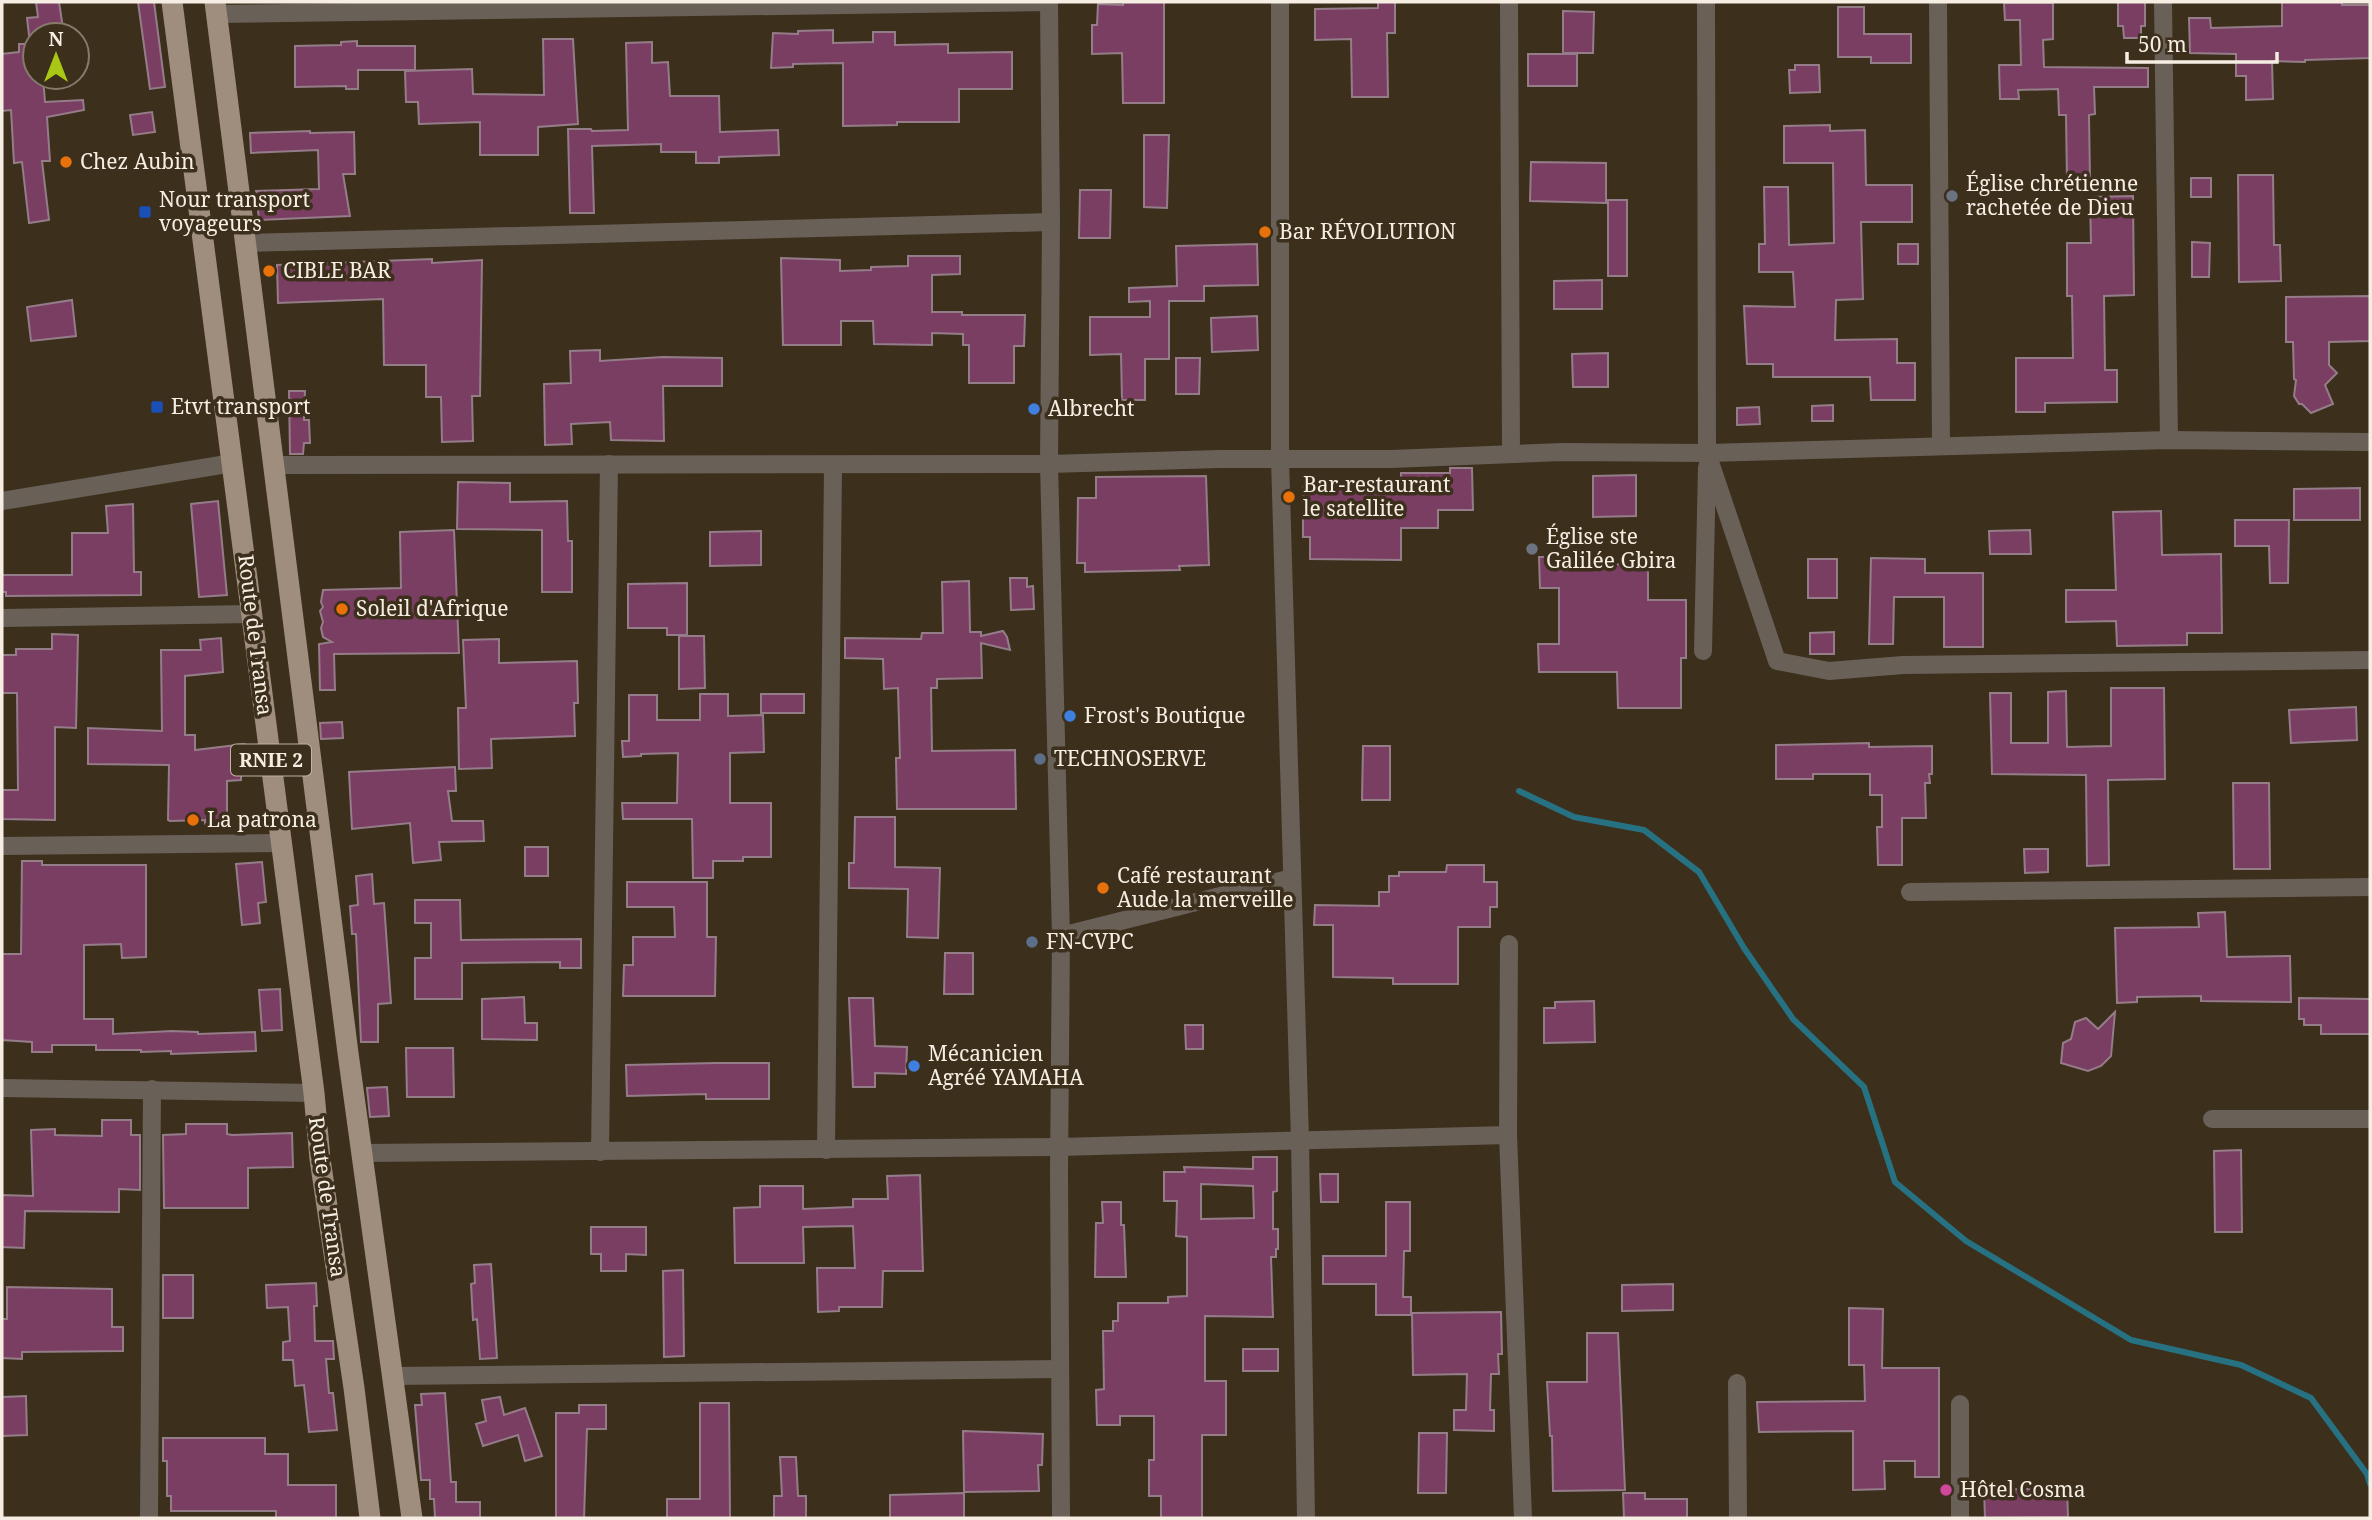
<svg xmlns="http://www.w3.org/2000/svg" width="2372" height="1520" font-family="'Noto Serif',serif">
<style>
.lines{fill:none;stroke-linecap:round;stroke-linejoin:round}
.stream{stroke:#277282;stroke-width:6}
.building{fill:#7a3e63;stroke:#957c89;stroke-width:2;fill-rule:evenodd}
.street{stroke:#696058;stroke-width:18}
.primary{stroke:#9f8d7e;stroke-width:21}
.food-dot{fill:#e8710a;stroke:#3c2f1c;stroke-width:2.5}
.worship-dot{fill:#6b7280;stroke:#3c2f1c;stroke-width:2.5}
.transit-dot{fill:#1a4fb4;stroke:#3c2f1c;stroke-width:2.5}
.shop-dot{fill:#3f7fe0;stroke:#3c2f1c;stroke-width:2.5}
.service-dot{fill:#5c6f8a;stroke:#3c2f1c;stroke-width:2.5}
.hotel-dot{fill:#d1479c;stroke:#3c2f1c;stroke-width:2.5}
.labels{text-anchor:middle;stroke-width:7;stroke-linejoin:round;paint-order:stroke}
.shield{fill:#3c2f1c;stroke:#beb5a7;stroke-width:2}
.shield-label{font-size:19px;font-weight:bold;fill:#f6eee2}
.poi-label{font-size:21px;fill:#f6eee2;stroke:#3c2f1c;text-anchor:start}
.street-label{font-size:21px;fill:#f6eee2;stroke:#3c2f1c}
</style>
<rect width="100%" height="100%" fill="#3c2f1c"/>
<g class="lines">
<!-- stream -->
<path class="stream" d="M1519 791 1574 817 1644 830 1699 872 1744 948 1793 1019 1864 1087 1895 1182 1966 1241 2131 1340 2241 1365 2311 1398 2367 1474 2370 1484"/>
</g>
<!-- building -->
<g class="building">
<path d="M36 2H59L64 35H29L27 18 38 17Z"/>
<path d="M138 2H154L165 87 150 89Z"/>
<path d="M1123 2H1164V103H1123L1122 53 1092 54V25H1097L1098 4 1123 5Z"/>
<path d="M1378 2H1395V33H1387L1388 97H1352L1351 39 1315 40V9L1378 8Z"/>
<path d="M2118 2H2145V26H2141V38H2124L2123 26H2118Z"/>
<path d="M2282 2H2342V5H2370V58L2305 60V62L2272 61 2273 99 2246 100V76H2236V54L2190 53 2189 18H2210L2211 28 2282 26Z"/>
<path d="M2004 3H2053V39L2043 40 2044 67 2148 68V87H2094L2095 114 2089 115 2090 180H2067L2066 115H2059L2058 89 2018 90 2019 99H2000L1999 65H2021L2020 20H2005Z"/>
<path d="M1838 7H1864V34H1911V63H1871V57H1838Z"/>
<path d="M1563 11 1594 12 1593 53H1563Z"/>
<path d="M833 30V43L873 42V32H895V45L948 44V53L1012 52V89H959V122H897V125L843 126V63L793 64V67L771 68 773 33 798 34V31Z"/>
<path d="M543 39H573L578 124 538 127V155H480V122L419 124 418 102H406L405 71 472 69 473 94 544 95Z"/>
<path d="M357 41V46H415V70H358V89H346V86L295 87V46L341 45V42Z"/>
<path d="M652 42V63L668 62 670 96H719L720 132 778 130 779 155 719 157V163H696V152H661V144L592 146 594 213H570L568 129H591L592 131 628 130 626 43Z"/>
<path d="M19 44H35V77H43L45 102 83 100 84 110 47 117 50 161H42L49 220 29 223 22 162 14 163 11 110 2 111V54L19 52Z"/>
<rect x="1528" y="54" width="49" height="32"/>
<path d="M1795 65H1819L1820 92 1790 93 1789 70H1795Z"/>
<path d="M152 112 155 132 133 135 130 115Z"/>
<path d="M1830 125V131L1865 130 1866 185H1912V222H1861L1863 299 1836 300 1835 340 1897 339V363H1915V400H1871L1870 377H1773V364H1747L1744 306 1795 307 1793 272H1759V244H1765L1764 187H1788L1789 245 1834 243 1833 163H1784V126Z"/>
<path d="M310 131V133L354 132 355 174H343L350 216 259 220 256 191 319 189 318 150 251 153 250 133Z"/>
<path d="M1144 135H1169L1167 208 1144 207Z"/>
<path d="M1531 162 1606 163V203L1530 201Z"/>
<path d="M2238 175H2273L2274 245H2280L2281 281 2239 282Z"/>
<rect x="2191" y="178" width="20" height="19"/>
<path d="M1080 190H1111L1110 238H1079Z"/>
<path d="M2133 196 2134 295 2104 296 2105 370H2117V402L2045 403V412H2016V358H2073L2072 296H2067V243H2091L2090 197Z"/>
<rect x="1608" y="200" width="19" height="76"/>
<path d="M2192 242 2210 243 2209 277H2192Z"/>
<path d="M1257 244 1258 285 1204 286V301H1169V359H1145V400H1122L1121 354 1090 355V317H1150V301L1129 302V288L1177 286 1176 246Z"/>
<rect x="1898" y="244" width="20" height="20"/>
<path d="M908 256H960V274L932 275V312H962V315H1025L1024 346H1014V383H969V345H963V334L932 333V345L874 344 873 321H841V345H783L781 258 840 260V271L871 270V267L908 266Z"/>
<path d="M432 259V263L482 260 480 396H472L473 441 442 442 441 397H426V365H384L383 299 278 303 277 265Z"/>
<path d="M1602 280V309H1554V281Z"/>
<path d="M2370 296V341L2329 342V365L2337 373 2325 385 2333 404 2311 413 2302 404H2299L2294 396 2296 380 2294 379 2293 342H2286V297Z"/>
<path d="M72 300 76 336 31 341 27 307Z"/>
<path d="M1257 316 1258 350 1212 352 1211 318Z"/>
<path d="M600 350V361L663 357 722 358V386H663L664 441 611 440 610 422 571 424 572 444 545 445 544 384 571 383 570 351Z"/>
<path d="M1608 353V387H1573L1572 354Z"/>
<path d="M1176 358H1200L1199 394H1176Z"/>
<path d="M289 391H305L304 420H309L310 443H304L303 454H290Z"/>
<path d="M1833 405V421H1812V406Z"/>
<path d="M1759 407 1760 424 1737 425V408Z"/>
<path d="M1450 468H1472L1473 510H1438V528H1401V560L1310 559V537H1303V487H1361V484L1401 483V473H1450Z"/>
<path d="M1636 475V516L1593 517V476Z"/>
<path d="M1206 476 1209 565 1179 566 1180 570 1085 572V563H1077L1078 498H1096V477Z"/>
<path d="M458 482 510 483V502L567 501 568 541H572V592H542V530L457 529Z"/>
<path d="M2360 488V520H2294V489Z"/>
<path d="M218 501 227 595 199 597 191 504Z"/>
<path d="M133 504 134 572H141V595L6 596V592H2V575H72V533H108L106 506Z"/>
<path d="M2161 511 2162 555 2221 554 2222 633H2187V645L2117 646 2116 621 2066 622V590H2116L2113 512Z"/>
<path d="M2235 520H2289L2288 583H2270L2269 546H2235Z"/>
<path d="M454 530 459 653 334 654 335 690H320L319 644 332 642 323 637 321 628 323 622 320 611 323 607 321 602 323 590 401 588 400 532Z"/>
<path d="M2030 530 2031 554H1990L1989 531Z"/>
<path d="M761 531V565L710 566V532Z"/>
<path d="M1539 557H1577V566L1648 563V600H1686V658H1681V708H1618L1617 672H1539L1538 644H1559V588H1540Z"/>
<path d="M1871 558 1925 559V573H1983V647H1944V597H1894L1893 644H1869Z"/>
<rect x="1808" y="559" width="29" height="39"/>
<path d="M1010 578H1027V587L1033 586 1034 609 1011 610Z"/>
<path d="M969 581 970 632H981V636L1003 631 1007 637 1010 650 981 643 982 678 937 679V688H931L932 751 1015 750 1016 809H897L896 758H900L898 688 884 689 883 659 845 658V638L921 639 922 633H943L942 582Z"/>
<path d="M687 583V635H667V628H628V584Z"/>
<path d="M1834 632V654H1810V633Z"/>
<path d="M52 634 78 635 76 728 55 727V820L2 819V790H18L17 693H2V655H16V649H52Z"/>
<path d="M679 636H704L705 688 679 689Z"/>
<path d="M221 638 223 672 185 676V735H195V750L244 744 247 765 241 766V780L227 781V824H205V820L170 821 168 820 169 765 88 764V728L162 731 161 650H201L200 640Z"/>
<path d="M499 639V663L577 661 578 703H574L575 736 491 739 492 768 459 769 458 708H466L463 640Z"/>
<path d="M2111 688H2164L2165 779 2108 780 2109 865 2087 866 2086 775 1992 774 1990 693H2011V743H2048V692L2066 691 2067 747 2111 746Z"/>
<path d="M700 694H728V716L763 715 764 752 730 753V803H771V857H743V861H713V878H693L692 819H623L622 803H677L678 753 641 754V756L623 757 622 741H629V695H657V720H700Z"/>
<rect x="761" y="694" width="43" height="19"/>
<path d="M2356 707 2357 740 2291 743 2289 710Z"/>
<path d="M342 722 343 738 321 739 320 723Z"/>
<path d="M1869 743V747L1932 746V774H1929L1930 783H1925L1926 818H1902V865H1878L1877 827H1882V795H1870V774H1813V779H1776V745Z"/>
<path d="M1363 746H1390V800H1362Z"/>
<path d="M455 767 456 791H448L452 821H483L484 841 439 842 441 860 413 863 410 823 352 829 349 772Z"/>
<path d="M2233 783H2269L2270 869H2234Z"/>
<path d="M855 817H895V867L940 868 938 938 907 937 908 889 849 888V863H854Z"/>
<rect x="525" y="847" width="23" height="29"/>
<path d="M2024 849H2048V872L2025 873Z"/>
<path d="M22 861H42V865H146V957L122 958 121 944 84 945V1019H113V1034L172 1031 198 1032V1034L255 1032 256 1051 171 1054V1051L141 1052V1050H96V1045H52V1052H32V1042L2 1040V954H21Z"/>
<path d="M262 862 266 902 258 903 260 923 242 925 236 864Z"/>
<path d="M1447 865H1484V882H1497V907H1490V927H1458V984H1393V978L1333 977V925H1314L1315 905 1379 906V892H1389V876H1399V872H1446Z"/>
<path d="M372 874 374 904 384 903 391 1003 378 1004V1042H361L356 934H352L350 906 358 905 356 876Z"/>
<path d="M627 882H707V937H716L715 996H623L624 965H633V937H675L674 907H627Z"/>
<path d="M415 900H460L461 940 581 939V968H560V962L462 963V999H415V958H431V923H415Z"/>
<path d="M2225 912 2227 957 2290 956 2291 1002 2201 1001V996L2137 997V1002L2117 1003 2115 928 2199 927 2198 913Z"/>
<path d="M945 953H973V994H944Z"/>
<path d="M280 989 282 1030 262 1031 259 990Z"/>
<path d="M524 997 525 1023H537V1040L482 1039V999Z"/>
<path d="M849 998H873L875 1046 907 1047 906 1074 875 1073V1087H853Z"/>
<path d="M2299 998 2370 999V1034H2321V1025H2304V1019H2299Z"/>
<path d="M1594 1001 1595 1042 1544 1043V1008H1555V1002Z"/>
<path d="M2115 1012 2111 1056 2101 1066 2088 1071 2061 1063 2063 1043 2071 1039 2075 1022 2086 1018 2098 1029Z"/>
<path d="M1185 1025H1203V1049H1186Z"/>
<path d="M406 1048H453L454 1097H407Z"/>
<path d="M716 1063H769V1099H706V1094L627 1096 626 1065Z"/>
<path d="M387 1087 389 1116 370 1117 367 1088Z"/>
<path d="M102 1120H131V1135H140V1190L119 1189V1212L25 1211 24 1248 2 1247V1195L33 1196 31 1130 55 1129V1135L102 1136Z"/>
<path d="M186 1124H227V1134L232 1135 292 1133 293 1167 248 1168V1208H164L163 1135 186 1134Z"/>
<path d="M2241 1150 2242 1232H2215L2214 1151Z"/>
<path d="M1253 1157H1277V1191L1273 1192V1229H1278V1249H1276V1257H1271L1273 1317 1205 1316V1381H1226V1435H1202V1518H1161V1496H1149V1460H1154V1416H1120V1425H1097L1096 1390 1104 1389 1103 1331H1113V1321H1118V1303H1168V1297L1187 1296V1237L1176 1236 1177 1201H1164V1172H1185L1184 1167 1253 1169ZM1201 1184 1253 1186 1254 1218 1201 1219Z"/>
<path d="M1320 1174H1338V1202H1321Z"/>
<path d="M920 1175 923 1271H883L882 1307H839V1311L818 1312 817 1268H855L853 1226 803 1227 804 1263H735L734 1208 760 1207V1186H803V1209L853 1207V1199H888L887 1176Z"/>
<path d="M1102 1202H1121V1225H1124L1126 1277H1095L1096 1223H1103Z"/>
<path d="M1386 1202H1410V1251H1404L1403 1297H1411V1315H1376V1284H1323V1256H1386Z"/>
<path d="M591 1227H646V1255L626 1254V1271H601V1254H591Z"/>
<path d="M491 1264 497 1358 480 1359 477 1319 473 1320 471 1284 475 1283 474 1265Z"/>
<path d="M683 1270 684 1356 664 1357 663 1271Z"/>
<rect x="163" y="1275" width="30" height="43"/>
<path d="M316 1283 317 1306H314L315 1341H333L334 1359H326L329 1393H333L337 1430 309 1432 304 1385 295 1386 293 1360H283V1342L290 1341 288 1307 267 1308 266 1285Z"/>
<path d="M1673 1284V1310L1622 1311V1285Z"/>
<path d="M7 1287 112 1289V1327H123V1351L22 1352V1359L2 1358V1319H7Z"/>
<path d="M1849 1308 1883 1309 1882 1368H1939V1477H1915V1461H1884L1885 1489 1853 1490V1431L1759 1432 1757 1402 1865 1401 1864 1365H1849Z"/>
<path d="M1501 1312 1502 1354H1498L1499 1374H1491L1490 1410H1494V1431L1454 1430V1410H1466L1467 1374 1413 1375 1412 1313Z"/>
<path d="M1587 1333H1618L1625 1490 1553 1491 1552 1436H1550L1547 1382H1587Z"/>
<rect x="1243" y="1349" width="35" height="22"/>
<path d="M445 1393 451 1482H456V1502H480V1518H435L434 1499H430V1480H421L415 1405H422L421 1394Z"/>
<path d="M26 1396 27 1435 2 1436V1397Z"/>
<path d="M500 1397 504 1415 525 1408 542 1456 525 1461 518 1435 483 1446 476 1424 486 1421 482 1400Z"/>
<path d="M700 1403H729L730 1518H667V1499H700Z"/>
<path d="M579 1405H606V1429H587L584 1518H556V1413H579Z"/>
<path d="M963 1431 1043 1434 1042 1465H1038L1039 1491 964 1492Z"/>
<path d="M1419 1433H1447L1446 1493H1418Z"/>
<path d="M163 1438H265V1454H288V1485H336V1518H276V1511H171V1496H167V1461H163Z"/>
<path d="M780 1457H796L798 1496H806V1518H774V1496H782Z"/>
<path d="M2067 1488 2068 1517 1985 1518 1984 1490Z"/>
<path d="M964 1493V1518H890V1495Z"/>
<path d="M1623 1493H1645V1499H1687V1518H1624Z"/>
</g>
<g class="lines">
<!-- street -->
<g class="street">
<path d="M1049 2 1051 222 1049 464 1061 936 1059 1173 1061 1518"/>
<path d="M1280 2V459L1300 1140 1306 1518"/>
<path d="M1509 2 1511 454"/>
<path d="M1938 2 1941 446"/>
<path d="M2163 2 2169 440"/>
<path d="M216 14 1049 2"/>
<path d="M246 243 1051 222"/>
<path d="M1707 453 1777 661 1829 671 1903 665 2370 660"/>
<path d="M1707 453 2169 440 2370 442"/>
<path d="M273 465 1049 464 1219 459H1392L1563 452 1707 453 1706 2"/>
<path d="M2 501 233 463"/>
<path d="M2 618 252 614"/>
<path d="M1703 651 1707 467"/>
<path d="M2 846 282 843"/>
<path d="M1910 892 2370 887"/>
<path d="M1061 936 1292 878"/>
<path d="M1509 944 1508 1135 1523 1518"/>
<path d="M2 1088 314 1093"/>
<path d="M2212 1119H2370"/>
<path d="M826 1150 833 465"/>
<path d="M600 1152 609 464"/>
<path d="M361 1153 1059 1147 1508 1135"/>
<path d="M393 1376 1060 1369"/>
<path d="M1737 1383 1738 1518"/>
<path d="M1960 1404V1518"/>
<path d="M149 1518 152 1089"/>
</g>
<!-- primary -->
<g class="primary">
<path d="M172 2 314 1093 320 1159 354 1388 370 1518"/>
<path d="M215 2 348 1053 412 1518"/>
</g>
</g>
<!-- markers -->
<g class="food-dot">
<circle cx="66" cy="162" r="7"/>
<circle cx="1265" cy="232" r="7"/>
<circle cx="269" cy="271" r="7"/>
<circle cx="1289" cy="497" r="7"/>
<circle cx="342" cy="609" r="7"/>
<circle cx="193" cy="820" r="7"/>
<circle cx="1103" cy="888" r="7"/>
</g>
<g class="worship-dot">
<circle cx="1952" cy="196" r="7"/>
<circle cx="1532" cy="549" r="7"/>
</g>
<g class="transit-dot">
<rect x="138" y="205" width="14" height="14" rx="3.5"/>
<rect x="150" y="400" width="14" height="14" rx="3.5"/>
</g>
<g class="shop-dot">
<circle cx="1034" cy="409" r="7"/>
<circle cx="1070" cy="716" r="7"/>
<circle cx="914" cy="1066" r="7"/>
</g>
<g class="service-dot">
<circle cx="1040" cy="759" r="7"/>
<circle cx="1032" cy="942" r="7"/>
</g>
<circle class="hotel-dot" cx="1946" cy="1490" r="7"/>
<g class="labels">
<!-- shield labels -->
<rect class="shield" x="231" y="744.5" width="80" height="31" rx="5"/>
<g class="shield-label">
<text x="271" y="767">RNIE 2</text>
</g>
<!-- poi labels -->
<g class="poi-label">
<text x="80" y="169">Chez Aubin</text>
<text x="1966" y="191">Église chrétienne<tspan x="1966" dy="24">rachetée de Dieu</tspan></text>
<text x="159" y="207">Nour transport<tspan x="159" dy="24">voyageurs</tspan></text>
<text x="1279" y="239">Bar RÉVOLUTION</text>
<text x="283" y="278">CIBLE BAR</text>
<text x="171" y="414">Etvt transport</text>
<text x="1048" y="416">Albrecht</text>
<text x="1303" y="492">Bar-restaurant<tspan x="1303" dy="24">le satellite</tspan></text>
<text x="1546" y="544">Église ste<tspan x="1546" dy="24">Galilée Gbira</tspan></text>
<text x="356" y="616">Soleil d'Afrique</text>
<text x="1084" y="723">Frost's Boutique</text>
<text x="1054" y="766">TECHNOSERVE</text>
<text x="207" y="827">La patrona</text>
<text x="1117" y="883">Café restaurant<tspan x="1117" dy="24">Aude la merveille</tspan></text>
<text x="1046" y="949">FN-CVPC</text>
<text x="928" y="1061">Mécanicien<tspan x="928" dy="24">Agréé YAMAHA</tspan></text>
<text x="1960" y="1497">Hôtel Cosma</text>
</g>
<!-- street labels -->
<g class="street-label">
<text transform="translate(255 635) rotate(83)" y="7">Route de Transa</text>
<text transform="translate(327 1197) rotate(82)" y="7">Route de Transa</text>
</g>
</g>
<!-- border -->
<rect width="2372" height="1520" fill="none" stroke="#f6eee2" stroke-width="7"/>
<!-- north arrow -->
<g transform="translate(56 56)"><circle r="33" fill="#3c2f1c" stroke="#867b6b" stroke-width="2"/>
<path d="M0-5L12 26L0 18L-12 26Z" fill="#abc716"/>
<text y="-10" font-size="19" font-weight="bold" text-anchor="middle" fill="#f6eee2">N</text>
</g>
<!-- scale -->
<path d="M2127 52v10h150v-10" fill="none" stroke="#f6eee2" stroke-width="3.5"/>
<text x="2138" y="52" font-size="21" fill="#f6eee2" stroke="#3c2f1c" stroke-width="5" paint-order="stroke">50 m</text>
</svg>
